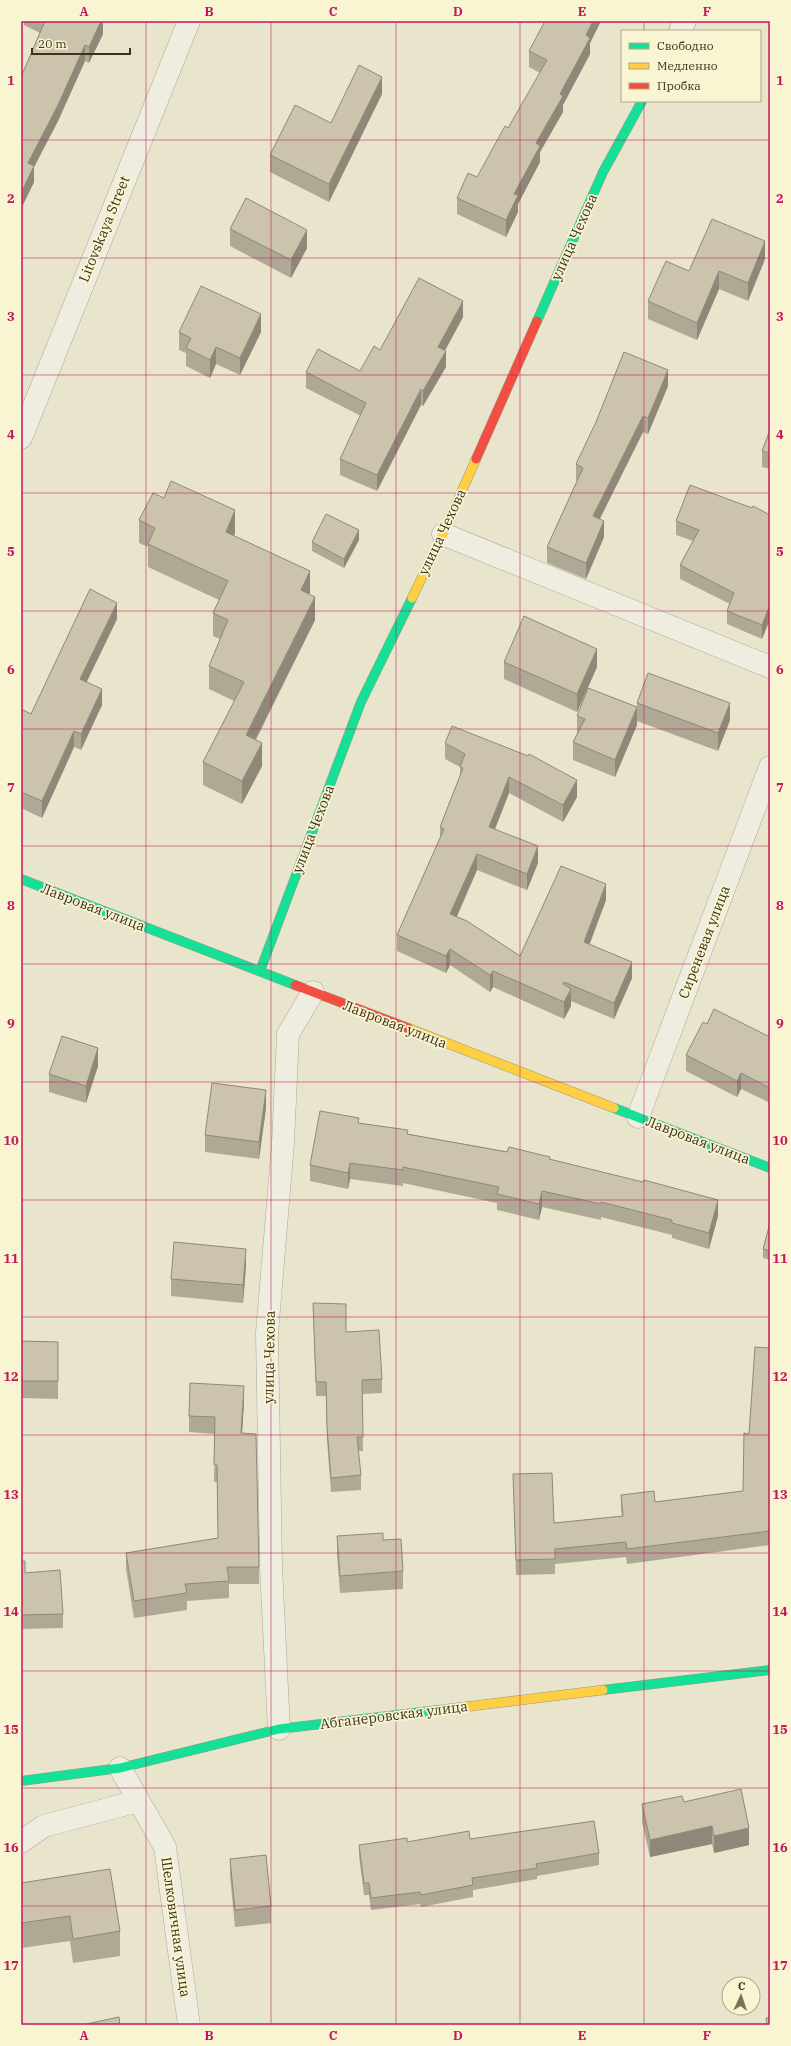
<svg xmlns="http://www.w3.org/2000/svg" width="791" height="2046" font-family="'IBM Plex Serif',serif">
<style>
.lines{fill:none;stroke-linecap:round;stroke-linejoin:round}
.street-casing{stroke:#ada896;stroke-width:23}
.fast-casing{stroke:#9c9785;stroke-width:10}
.slow-casing{stroke:#9c9785;stroke-width:10}
.jam-casing{stroke:#9c9785;stroke-width:10}
.street{stroke:#efeddf;stroke-width:22}
.fast{stroke:#16e098;stroke-width:9}
.slow{stroke:#ffcf43;stroke-width:9}
.jam{stroke:#f24e42;stroke-width:9}
.wall{fill:#afa895}
.shaded-wall{fill:#8f8879}
.building{fill:#ccc3ad;stroke:#8f8879}
.grid{fill:none;stroke:#c2185b;stroke-width:1;stroke-opacity:0.55}
.labels{text-anchor:middle;stroke-width:3.5;stroke-linejoin:round;paint-order:stroke}
.street-label{font-size:14px;fill:#3d321c;stroke:#f9f5d2}
.neatline{fill:none;stroke:#c2185b;stroke-width:1.5}
.grid-label{font-size:13px;text-anchor:middle;font-weight:bold;fill:#c2185b}
</style>
<rect width="100%" height="100%" fill="#e8e5cc"/>
<g class="lines">
<defs>
<g id="street">
<path d="M680 31 685 21"/>
<path d="M21 438 189 21"/>
<path d="M443 534 770 667"/>
<path d="M638 1117 770 767"/>
<path d="M279 1729 271 1567 267 1333 283 1143 288 1034 313 992"/>
<path d="M120 1768 165 1847 189 2025"/>
<path d="M21 1842 44 1826 138 1801"/>
</g>
<g id="fast">
<path d="M537 321 603 172 642 101"/>
<path d="M21 879 295 985"/>
<path d="M260 971 361 702 412 598"/>
<path d="M614 1108 770 1168"/>
<path d="M603 1690 770 1670"/>
<path d="M21 1781 120 1768 279 1729 464 1707"/>
</g>
<g id="slow">
<path d="M412 598 443 534 476 459"/>
<path d="M408 1028 614 1108"/>
<path d="M464 1707 603 1690"/>
</g>
<g id="jam">
<path d="M476 459 537 321"/>
<path d="M295 985 408 1028"/>
</g>
</defs>
<!-- street casing -->
<use href="#street" class="street-casing"/>
<!-- fast casing -->
<use href="#fast" class="fast-casing"/>
<!-- slow casing -->
<use href="#slow" class="slow-casing"/>
<!-- jam casing -->
<use href="#jam" class="jam-casing"/>
<!-- street -->
<use href="#street" class="street"/>
<!-- fast -->
<use href="#fast" class="fast"/>
<!-- slow -->
<use href="#slow" class="slow"/>
<!-- jam -->
<use href="#jam" class="jam"/>
</g>
<!-- wall -->
<g class="wall">
<path d="M24 21H103V34L89 63 85 61 58 121 34 167V182L21 209V77L40 33 24 25Z"/>
<path d="M542 21H601L590 43V54L563 105V112L540 152V162L518 204V212L506 237 457 214V198L477 177 508 128 540 73 529 67V51L544 23 542 22Z"/>
<path d="M382 94 329 202 270 172V155L331 123Z"/>
<path d="M230 229 307 248 291 278 230 246Z"/>
<path d="M765 259 748 301 719 289 697 340 648 319V301L689 271Z"/>
<path d="M463 317 445 351 446 367 423 406 421 405 377 491 340 475V459L361 416 306 388V372L360 371 380 350Z"/>
<path d="M179 332H261L240 375 216 364 210 378 186 366V353L179 350Z"/>
<path d="M668 386 648 434 643 432 600 519 604 537 586 579 547 563V547L577 481 576 480V464Z"/>
<path d="M770 430V469L762 467V451Z"/>
<path d="M770 515V619L762 639 727 624V611L730 604 680 579V565L693 541 676 535V521Z"/>
<path d="M139 520 235 533 234 536 310 594 315 620 256 740 262 766 242 804 203 785V762L234 701 209 689V666L220 639 213 636V613L219 600 148 567V547L139 543Z"/>
<path d="M359 540 344 568 312 551V542Z"/>
<path d="M117 619 86 682 102 705 81 750 74 747 42 818 21 808V709L31 714Z"/>
<path d="M504 662 597 667 577 712 504 679Z"/>
<path d="M637 703 730 720 718 751 637 721Z"/>
<path d="M577 716 637 725 615 777 573 760V742L577 734Z"/>
<path d="M445 743 577 797 563 822 509 793 495 829 538 863 527 890 477 870 457 917 520 956 606 900 590 944 632 978 614 1019 571 1001V1006L564 1019 493 987 490 992 450 965 446 973 397 951V935L440 838V827L460 776V767L445 759Z"/>
<path d="M707 1024 770 1037V1103L741 1089 737 1097 686 1071V1055Z"/>
<path d="M98 1066 86 1103 49 1092V1074Z"/>
<path d="M266 1108 259 1159 205 1152V1135Z"/>
<path d="M359 1123 408 1134 550 1159 718 1216 709 1249 672 1238V1235L601 1217V1220L542 1207 539 1220 497 1210V1203L403 1183V1186L350 1179 348 1189 310 1181V1165Z"/>
<path d="M770 1223V1260L763 1258V1249Z"/>
<path d="M246 1266 243 1303 171 1296V1279Z"/>
<path d="M313 1303 346 1332 382 1379V1393L362 1394 363 1451H358L361 1475V1490L331 1492 327 1441 326 1396H316Z"/>
<path d="M21 1341 58 1342V1399L21 1398Z"/>
<path d="M770 1348V1545L627 1564 626 1557 555 1564V1574L516 1575 513 1474 554 1523 622 1516 621 1510V1495L655 1502 743 1491 749 1434Z"/>
<path d="M244 1402 242 1433 259 1567V1584H229V1598L187 1601V1610L134 1618 126 1569V1553L218 1538 217 1482H214L215 1434 189 1432V1416Z"/>
<path d="M337 1536 383 1540 403 1571V1589L340 1593 337 1554Z"/>
<path d="M21 1561 25 1573 63 1614V1628L21 1629Z"/>
<path d="M684 1802 749 1845 714 1853 712 1844 650 1857 642 1822V1804Z"/>
<path d="M470 1839 599 1853V1865L537 1876V1879L473 1890V1897L421 1907 420 1904 371 1910 369 1895H364L359 1856V1845Z"/>
<path d="M230 1859 271 1906V1923L235 1927 230 1876Z"/>
<path d="M21 1883 120 1931V1956L73 1963 70 1941 21 1948Z"/>
</g>
<!-- shaded-wall -->
<g class="shaded-wall">
<path d="M101 21H103V34L89 63V47Z"/>
<path d="M593 21H601L590 43V54L563 105V112L540 152V162L518 204V212L506 237V220L514 194 536 143 560 94Z"/>
<path d="M85 45V61L58 121 34 167V182L21 209V193L28 163Z"/>
<path d="M382 77V94L329 202V184Z"/>
<path d="M307 230V248L291 278V260Z"/>
<path d="M765 241V259L748 301V283Z"/>
<path d="M719 271V289L697 340V323Z"/>
<path d="M463 301V317L438 363V347Z"/>
<path d="M261 314V332L240 375V358Z"/>
<path d="M216 347V364L210 378V360Z"/>
<path d="M446 351V367L423 406V391Z"/>
<path d="M668 370V386L648 434V418Z"/>
<path d="M421 389V405L377 491V475Z"/>
<path d="M643 416V432L593 532V516Z"/>
<path d="M235 510V533L226 555V532Z"/>
<path d="M604 521V537L586 579V563Z"/>
<path d="M359 530V540L344 568V559Z"/>
<path d="M310 571V594L301 590Z"/>
<path d="M315 597V620L246 758V735Z"/>
<path d="M770 597V619L762 639V625Z"/>
<path d="M117 603V619L80 696V679Z"/>
<path d="M597 649V667L577 712V694Z"/>
<path d="M102 689V705L81 750V734Z"/>
<path d="M730 703V720L718 751V733Z"/>
<path d="M637 707V725L615 777V760Z"/>
<path d="M74 731V747L42 818V801Z"/>
<path d="M262 743V766L242 804V781Z"/>
<path d="M509 777V793L489 844V827Z"/>
<path d="M577 780V797L563 822V805Z"/>
<path d="M538 846V863L527 890V874Z"/>
<path d="M477 854V870L450 931V914Z"/>
<path d="M606 884V900L584 958V942Z"/>
<path d="M450 949V965L446 973V956Z"/>
<path d="M632 962V978L614 1019V1003Z"/>
<path d="M493 971V987L490 992V975Z"/>
<path d="M571 989V1006L564 1019V1002Z"/>
<path d="M98 1048V1066L86 1103V1086Z"/>
<path d="M741 1073V1089L737 1097V1081Z"/>
<path d="M266 1090V1108L259 1159V1142Z"/>
<path d="M350 1163V1179L348 1189V1173Z"/>
<path d="M542 1191V1207L539 1220V1204Z"/>
<path d="M718 1200V1216L709 1249V1233Z"/>
<path d="M246 1249V1266L243 1303V1285Z"/>
<path d="M244 1386V1402L241 1450V1433Z"/>
<path d="M712 1826V1844L650 1857V1840Z"/>
<path d="M749 1828V1845L714 1853V1836Z"/>
</g>
<!-- building -->
<g class="building">
<path d="M45 21H101L89 47 85 45 58 105 28 163 34 166 21 193V77Z"/>
<path d="M545 21H593L586 35 590 38 560 94 563 96 536 143 540 146 514 194 518 195 506 220 457 198 468 173 477 177 505 126 508 128 547 60 529 51Z"/>
<path d="M359 65 382 77 329 184 270 155 295 105 331 123Z"/>
<path d="M246 198 307 230 291 260 230 229Z"/>
<path d="M712 219 765 241 748 283 719 271 697 323 648 301 666 261 689 271Z"/>
<path d="M419 278 463 301 438 347 446 351 423 391 421 389 377 475 340 459 366 403 306 372 318 349 360 371 374 346 380 350Z"/>
<path d="M201 286 261 314 240 358 216 347 210 360 186 348 191 338 179 332Z"/>
<path d="M624 352 668 370 648 418 643 416 593 516 604 521 586 563 547 547 583 468 576 464 596 422Z"/>
<path d="M770 430V453L762 451Z"/>
<path d="M171 481 235 510 226 532 310 571 301 590 315 597 246 735 262 743 242 781 203 762 244 682 209 666 228 620 213 613 228 581 148 544 155 528 139 520 153 493 164 498Z"/>
<path d="M690 485 752 508 753 506 770 515V605L762 625 727 611 734 593 680 565 699 530 676 521Z"/>
<path d="M326 514 359 530 344 559 312 542Z"/>
<path d="M90 589 117 603 80 679 102 689 81 734 74 731 42 801 21 792V709L31 714Z"/>
<path d="M524 616 597 649 577 694 504 662Z"/>
<path d="M648 673 730 703 718 733 637 703Z"/>
<path d="M588 688 637 707 615 760 573 742 585 719 577 716Z"/>
<path d="M452 726 528 756 529 754 577 780 563 805 509 777 489 827 538 846 527 874 477 854 450 914 467 921 520 956 561 866 606 884 584 942 632 962 614 1003 564 982 563 984 571 989 564 1002 493 971 490 975 450 949 446 956 397 935 444 829 440 827 463 768 460 767 465 754 445 743Z"/>
<path d="M714 1009 770 1037V1088L741 1073 737 1081 686 1055 703 1022 707 1024Z"/>
<path d="M62 1036 98 1048 86 1086 49 1074Z"/>
<path d="M212 1083 266 1090 259 1142 205 1135Z"/>
<path d="M320 1111 359 1118 358 1123 408 1130 407 1134 507 1152 509 1147 550 1157 549 1159 643 1182 644 1180 718 1200 709 1233 672 1223V1220L601 1202V1204L542 1191 539 1204 497 1194 499 1187 403 1167V1170L350 1163 348 1173 310 1165Z"/>
<path d="M770 1223V1251L763 1249Z"/>
<path d="M174 1242 246 1249 243 1285 171 1279Z"/>
<path d="M313 1303 346 1304V1332L379 1330 382 1379 362 1380 363 1437H357L361 1475 331 1478 327 1427 326 1382H316Z"/>
<path d="M21 1341 58 1342V1381H21Z"/>
<path d="M755 1347 770 1348V1531L627 1549 626 1542 555 1549V1559L516 1560 513 1474 552 1473 554 1523 623 1516 621 1495 654 1491 655 1502 743 1491 744 1433 749 1434Z"/>
<path d="M190 1383 244 1386 241 1433 256 1434 259 1567H227L229 1581 185 1584 187 1593 134 1601 126 1553 218 1538 217 1465H214L215 1417 189 1416Z"/>
<path d="M383 1533V1540L401 1539 403 1571 340 1576 337 1536Z"/>
<path d="M21 1561H25V1573L60 1570 63 1614 21 1615Z"/>
<path d="M741 1789 749 1828 714 1836 712 1826 650 1840 642 1804 682 1796 684 1802Z"/>
<path d="M594 1821 599 1853 536 1864 537 1868 472 1878 473 1885 421 1895 420 1892 371 1898 369 1883H364L359 1845 407 1838V1842L469 1831 470 1839Z"/>
<path d="M266 1855 271 1906 235 1910 230 1859Z"/>
<path d="M110 1869 120 1931 73 1939 70 1916 21 1923V1883Z"/>
<path d="M119 2017 120 2025H82Z"/>
<path d="M766 2018H770V2025H767Z"/>
</g>
<!-- grid -->
<path class="grid" d="M146 21V2025M271 21V2025M396 21V2025M520 21V2025M644 21V31M644 101V2025M21 140H770M21 258H770M21 375H770M21 493H770M21 611H770M21 729H770M21 846H770M21 964H770M21 1082H770M21 1200H770M21 1317H770M21 1435H770M21 1553H770M21 1671H770M21 1788H770M21 1906H770"/>
<g class="labels">
<!-- street labels -->
<g class="street-label">
<text transform="translate(104 229) rotate(-68)" y="5">Litovskaya Street</text>
<text transform="translate(574 237) rotate(-66)" y="5">улица Чехова</text>
<text transform="translate(442 532) rotate(-65)" y="5">улица Чехова</text>
<text transform="translate(313 829) rotate(-69)" y="5">улица Чехова</text>
<text transform="translate(93 907) rotate(21)" y="5">Лавровая улица</text>
<text transform="translate(704 942) rotate(-69)" y="5">Сиреневая улица</text>
<text transform="translate(395 1024) rotate(21)" y="5">Лавровая улица</text>
<text transform="translate(698 1140) rotate(21)" y="5">Лавровая улица</text>
<text transform="translate(269 1357) rotate(-89)" y="5">улица Чехова</text>
<text transform="translate(394 1715) rotate(-7)" y="5">Абганеровская улица</text>
<text transform="translate(176 1927) rotate(82)" y="5">Шелковичная улица</text>
</g>
</g>
<!-- border -->
<rect width="791" height="2046" fill="none" stroke="#f9f5d2" stroke-width="44"/>
<!-- legend -->
<rect x="621" y="30" width="140" height="72" fill="#f9f5d2" stroke="#aea789"/>
<rect x="629" y="43" width="20" height="6" fill="#16e098" stroke="#aea789"/>
<text x="657" y="50" font-size="12" fill="#3d321c">Свободно</text>
<rect x="629" y="63" width="20" height="6" fill="#ffcf43" stroke="#aea789"/>
<text x="657" y="70" font-size="12" fill="#3d321c">Медленно</text>
<rect x="629" y="83" width="20" height="6" fill="#f24e42" stroke="#aea789"/>
<text x="657" y="90" font-size="12" fill="#3d321c">Пробка</text>
<!-- north arrow -->
<g transform="translate(741 1996) rotate(3)"><circle r="19" fill="#f9f5d2" stroke="#aea789"/>
<path d="M0-3L7 15L0 10L-7 15Z" fill="#79715a"/>
<text y="-6" font-size="11" font-weight="bold" text-anchor="middle" fill="#3d321c">С</text>
</g>
<!-- scale -->
<path d="M32 48v6h98v-6" fill="none" stroke="#3d321c" stroke-width="2"/>
<text x="38" y="48" font-size="12" fill="#3d321c" stroke="#f9f5d2" stroke-width="3" paint-order="stroke">20 m</text>
<rect x="22" y="22" width="747" height="2002" class="neatline"/>
<g class="grid-label">
<text x="84" y="16">A</text>
<text x="209" y="16">B</text>
<text x="333" y="16">C</text>
<text x="458" y="16">D</text>
<text x="582" y="16">E</text>
<text x="707" y="16">F</text>
<text x="11" y="85">1</text>
<text x="780" y="85">1</text>
<text x="11" y="203">2</text>
<text x="780" y="203">2</text>
<text x="11" y="321">3</text>
<text x="780" y="321">3</text>
<text x="11" y="439">4</text>
<text x="780" y="439">4</text>
<text x="11" y="556">5</text>
<text x="780" y="556">5</text>
<text x="11" y="674">6</text>
<text x="780" y="674">6</text>
<text x="11" y="792">7</text>
<text x="780" y="792">7</text>
<text x="11" y="910">8</text>
<text x="780" y="910">8</text>
<text x="11" y="1028">9</text>
<text x="780" y="1028">9</text>
<text x="11" y="1145">10</text>
<text x="780" y="1145">10</text>
<text x="11" y="1263">11</text>
<text x="780" y="1263">11</text>
<text x="11" y="1381">12</text>
<text x="780" y="1381">12</text>
<text x="11" y="1499">13</text>
<text x="780" y="1499">13</text>
<text x="11" y="1616">14</text>
<text x="780" y="1616">14</text>
<text x="11" y="1734">15</text>
<text x="780" y="1734">15</text>
<text x="11" y="1852">16</text>
<text x="780" y="1852">16</text>
<text x="11" y="1970">17</text>
<text x="780" y="1970">17</text>
<text x="84" y="2040">A</text>
<text x="209" y="2040">B</text>
<text x="333" y="2040">C</text>
<text x="458" y="2040">D</text>
<text x="582" y="2040">E</text>
<text x="707" y="2040">F</text>
</g>
</svg>
